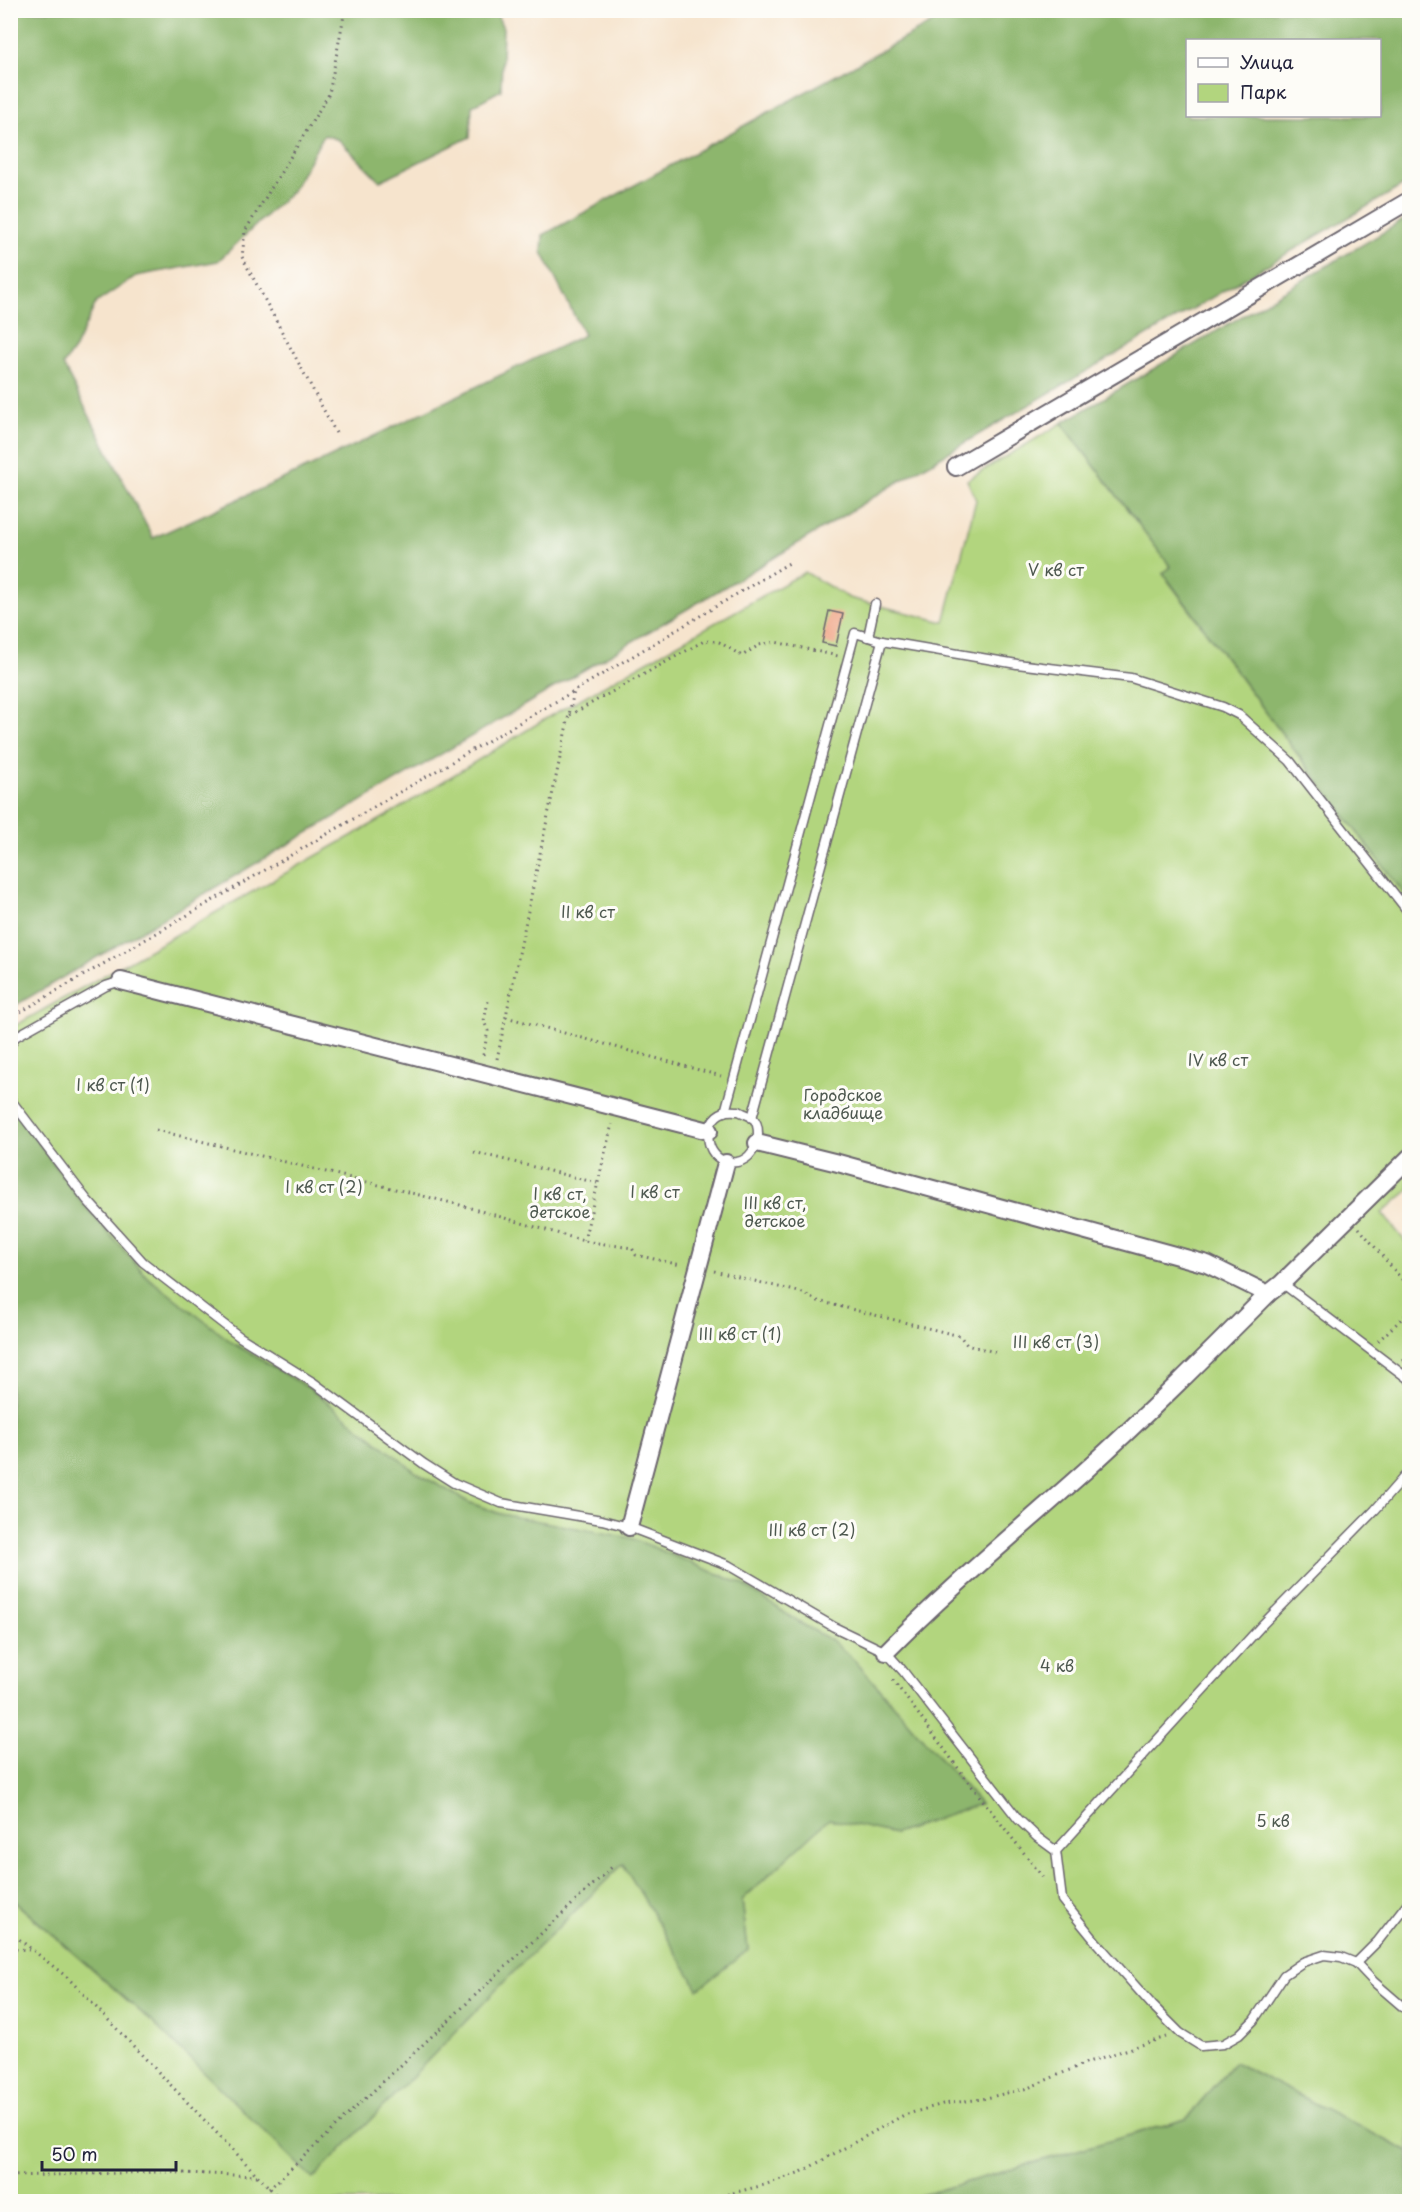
<svg xmlns="http://www.w3.org/2000/svg" width="1420" height="2212" font-family="'Playpen Sans',sans-serif">
<style>
.green{fill:#b2d57e;stroke:#6a7c5c;stroke-width:1.5}
.forest{fill:#8db66d;stroke:#586c54;stroke-width:1.5;fill-rule:evenodd}
.building{fill:#efa081}
.lines{fill:none;stroke-linecap:round;stroke-linejoin:round}
.lane-casing{stroke:#6c666e;stroke-width:11}
.street-casing{stroke:#6c666e;stroke-width:20}
.path{stroke:#6c666e;stroke-width:3;stroke-dasharray:1.5 4.5;stroke-linecap:butt}
.lane{stroke:#fff;stroke-width:8}
.street{stroke:#fff;stroke-width:16}
.labels{text-anchor:middle;stroke-width:6;stroke-linejoin:round;paint-order:stroke}
.park-label{font-size:16px;fill:#4d584f;stroke:#fdfcf7}
</style>
<rect width="100%" height="100%" fill="#fdfcf7"/>
<filter id="ink" filterUnits="userSpaceOnUse"><feTurbulence type="fractalNoise" baseFrequency=".0167" numOctaves="2"/><feDisplacementMap in="SourceGraphic" scale="12" xChannelSelector="R" yChannelSelector="G"/><feConvolveMatrix kernelMatrix="1 2 1 2 8 2 1 2 1" color-interpolation-filters="sRGB"/></filter>
<filter id="wash" filterUnits="userSpaceOnUse"><feTurbulence type="fractalNoise" baseFrequency=".008" numOctaves="4" result="noise"/><feDisplacementMap in="SourceGraphic" scale="24" xChannelSelector="R" yChannelSelector="G"/><feGaussianBlur stdDeviation="1.35" result="paint"/><feColorMatrix in="noise" values="0 0 0 0 0 0 0 0 0 0 0 0 0 0 0 0 0 1.4 0 .05"/><feComposite in="paint" operator="in"/></filter>
<g filter="url(#wash)">
<rect width="100%" height="100%" fill="#f6e4cd"/>
<!-- green -->
<path class="green" d="M1062 423 1171 567 1163 574 1289 743 1409 900V1190L1382 1213 1410 1247 1409 2152 1234 2062 1186 2119 901 2201H11L10 1898 150 2020 534 1951 623 1864 748 1950 742 1900 829 1818 895 1834 980 1804 856 1662 833 1641 800 1623 468 1502 417 1473 309 1388 234 1344 147 1277 80 1200 11 1104V1028L385 817 550 716 805 572 849 598 944 622 976 500 967 480Z"/>
<!-- forest -->
<g class="forest">
<path d="M495 10 503 28 501 90 472 106 470 137 380 181 339 140 324 135 292 191 218 261 136 276 96 303 75 348 63 365 153 538 320 462 584 335 542 252 543 235 954 11H1409V182L908 476 777 556 11 1008V11ZM1188 40H1380V116H1188Z"/>
<path d="M1409 217V900L1289 743 1163 573 1171 567 1062 423Z"/>
<path d="M10 1104 80 1200 147 1277 234 1344 309 1388 417 1473 468 1502 500 1514 631 1538 742 1584 800 1623 833 1641 856 1662 980 1804 895 1834 829 1819 742 1900 748 1950 698 1989 623 1864 534 1951 313 2179 150 2020 11 1898Z"/>
<path d="M1234 2062 1409 2152V2201H901L1186 2119Z"/>
</g>
<g id="blocks">
<!-- building -->
<path class="building" d="M829 611 843 614 836 646 822 643Z"/>
</g>
</g>
<g filter="url(#ink)">
<use href="#blocks" fill-opacity="0" stroke="#6c666e" stroke-width="1.5"/>
<g class="lines">
<defs>
<g id="lane">
<path d="M868 637 875 604"/>
<path d="M10 1045 15 1037 106 986 121 981"/>
<path d="M10 1099 87 1200 143 1262 240 1337 314 1383 424 1464 454 1483 501 1503 602 1520 629 1527 728 1565 834 1627 886 1652 903 1671 1018 1819 1037 1837 1056 1851 1062 1900 1097 1943 1152 2005 1180 2033 1201 2046 1223 2044 1239 2035 1254 2020 1284 1975 1303 1962 1324 1955 1341 1957 1356 1963 1374 1982 1410 2013"/>
<path d="M739 1111C742 1113 748 1115 752 1117 761 1125 759 1144 752 1152 748 1158 743 1161 737 1162 703 1166 700 1120 724 1112 728 1110 735 1111 739 1111Z"/>
<path d="M725 1112 855 633 882 641 1017 664 1131 678 1223 707 1239 715 1290 761 1410 914"/>
<path d="M752 1118 882 641"/>
<path d="M1282 1283 1410 1380"/>
<path d="M1056 1851 1263 1624 1375 1510 1410 1470"/>
<path d="M1356 1963 1378 1941 1410 1900"/>
</g>
<g id="street">
<path d="M956 467 1410 200"/>
<path d="M121 981 709 1131"/>
<path d="M757 1143 838 1163 1207 1264 1268 1294"/>
<path d="M629 1527 726 1163"/>
<path d="M886 1652C949 1588 1018 1531 1085 1471 1148 1414 1208 1354 1268 1294L1282 1283 1410 1157"/>
</g>
</defs>
<!-- lane casing -->
<use href="#lane" class="lane-casing"/>
<!-- street casing -->
<use href="#street" class="street-casing"/>
<!-- path -->
<g class="path">
<path d="M336 433 242 257 245 231 329 94 345 10"/>
<path d="M570 715 704 641 719 642 742 656 759 645 775 642 838 656"/>
<path d="M506 1017 721 1076"/>
<path d="M10 1018 574 691 789 563"/>
<path d="M483 1055 488 1031 484 1021 488 1001"/>
<path d="M497 1059 574 691"/>
<path d="M156 1130 460 1205 584 1241 632 1248 636 1255 681 1265"/>
<path d="M474 1152 597 1183"/>
<path d="M1359 1228 1410 1289"/>
<path d="M584 1241 612 1124"/>
<path d="M714 1271 803 1293 818 1301 960 1336 967 1345 995 1352"/>
<path d="M1378 1341 1410 1311"/>
<path d="M1403 1361 1410 1355"/>
<path d="M893 1680 970 1784 1045 1880"/>
<path d="M10 1932 68 1978 283 2202"/>
<path d="M10 1948 29 1950"/>
<path d="M10 2176 157 2172 257 2176"/>
<path d="M269 2189 613 1866"/>
<path d="M711 2202 725 2195 764 2185 801 2172 904 2115 943 2104 982 2099 1028 2088 1088 2062 1166 2037"/>
</g>
<!-- lane -->
<use href="#lane" class="lane"/>
<!-- street -->
<use href="#street" class="street"/>
</g>
</g>
<g class="labels">
<!-- park labels -->
<g class="park-label">
<text x="1056" y="576">V кв ст</text>
<text x="588" y="918">II кв ст</text>
<text x="1218" y="1066">IV кв ст</text>
<text x="113" y="1091">I кв ст (1)</text>
<text x="843" y="1101">Городское<tspan x="843" dy="18">кладбище</tspan></text>
<text x="324" y="1193">I кв ст (2)</text>
<text x="655" y="1198">I кв ст</text>
<text x="560" y="1200">I кв ст,<tspan x="560" dy="18">детское</tspan></text>
<text x="775" y="1209">III кв ст,<tspan x="775" dy="18">детское</tspan></text>
<text x="740" y="1340">III кв ст (1)</text>
<text x="1056" y="1348">III кв ст (3)</text>
<text x="812" y="1536">III кв ст (2)</text>
<text x="1057" y="1672">4 кв</text>
<text x="1273" y="1827">5 кв</text>
</g>
</g>
<!-- margin -->
<rect width="1420" height="2212" fill="none" stroke="#fdfcf7" stroke-width="36"/>
<!-- legend -->
<rect x="1186" y="39" width="195" height="78" fill="#fdfcf7" stroke="#a5a5ac" stroke-width="1.5"/>
<rect x="1198" y="58" width="30" height="9" fill="#ffffff" stroke="#a5a5ac" stroke-width="1.5"/>
<text x="1240" y="69" font-size="18" fill="#22223b">Улица</text>
<rect x="1198" y="84" width="30" height="18" fill="#b2d57e" stroke="#a5a5ac" stroke-width="1.5"/>
<text x="1240" y="99" font-size="18" fill="#22223b">Парк</text>
<!-- scale -->
<path d="M42 2161v9h134v-9" fill="none" stroke="#22223b" stroke-width="3"/>
<text x="51" y="2161" font-size="18" fill="#22223b" stroke="#fdfcf7" stroke-width="4.5" paint-order="stroke">50 m</text>
</svg>
